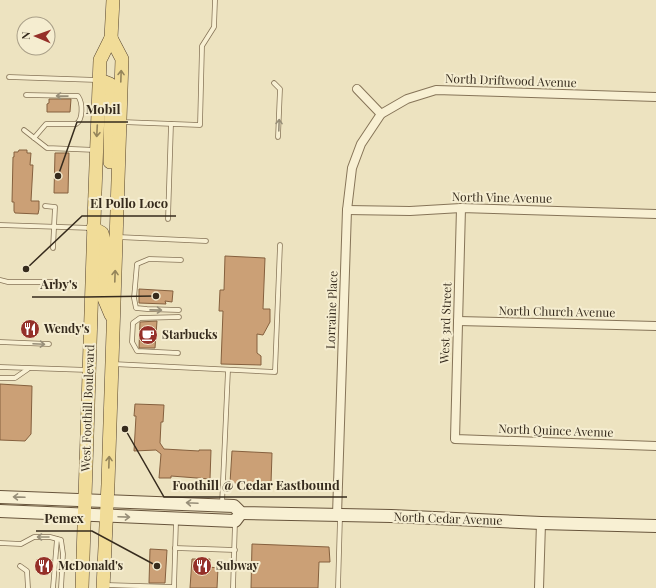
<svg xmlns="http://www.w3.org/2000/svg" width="656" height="588" font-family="'Playfair Display',serif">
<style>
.building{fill:#cba076;stroke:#85603e}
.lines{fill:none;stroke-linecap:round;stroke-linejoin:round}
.service-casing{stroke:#867458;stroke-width:5.5}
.minor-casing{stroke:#867458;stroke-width:10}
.secondary-casing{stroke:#68553c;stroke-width:14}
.primary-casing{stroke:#54422d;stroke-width:14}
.service{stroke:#f8f0d3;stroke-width:4}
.minor{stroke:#f8f0d3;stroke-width:8}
.secondary{stroke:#f8f0d3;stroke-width:12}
.primary{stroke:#f1dc98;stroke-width:13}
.oneway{stroke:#94845a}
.oneway2{stroke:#978e78}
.labels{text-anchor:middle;stroke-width:4;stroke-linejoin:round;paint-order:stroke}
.street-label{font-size:12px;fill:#362b1d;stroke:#f5edd0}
.poi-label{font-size:12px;font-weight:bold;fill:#362b1d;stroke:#f5edd0;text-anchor:start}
.leader{fill:none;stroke:#362b1d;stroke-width:1.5}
.callout-dot{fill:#362b1d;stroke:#f5edd0;stroke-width:1.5}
.callout-label{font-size:13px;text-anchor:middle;font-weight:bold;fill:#362b1d;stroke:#f5edd0;stroke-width:4;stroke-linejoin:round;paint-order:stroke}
</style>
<rect width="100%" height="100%" fill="#ede3c0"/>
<!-- building -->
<g class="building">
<path d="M49 99H71L70 112H47V104L49 103Z"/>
<path d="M19 150H27V153H31L30 165H33L31 201H39V209L38 214 15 213 14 211V202H12L13 157H14V152H18Z"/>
<path d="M55 153H69L68 193H54Z"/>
<path d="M225 256 265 258 263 309H270V322L263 335 257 334V353L261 356V365L221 364 223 311H219L220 290H224Z"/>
<path d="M139 289 173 291 172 302 165 301 166 304 139 303Z"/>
<path d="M157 321 155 348H139L140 322Z"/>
<path d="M0 384 32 386 31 434 25 441 0 440Z"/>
<path d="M135 404 164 405 163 422H161L160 443 164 449 199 451V450H211L210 479 171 476V478H159L161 454 156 450 134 451 136 416H134Z"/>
<path d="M232 451 272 453 271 484 230 483Z"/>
<path d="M252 544 329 547 330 562H319L318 588H251Z"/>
<path d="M150 549 167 550 165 583H149Z"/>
<path d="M192 559H210L209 567 218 568 217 588H190Z"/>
</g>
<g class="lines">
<defs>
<g id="service">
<path d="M9 77 97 80"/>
<path d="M274 83 280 89 278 137"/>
<path d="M26 95 78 96C83 103 83 120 76 124H46L34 138"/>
<path d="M122 122 200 125 202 46 214 27 215 0"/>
<path d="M24 130 47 148 96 150"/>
<path d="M45 206 55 207 53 248"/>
<path d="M168 219 171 124"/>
<path d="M0 225 92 228"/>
<path d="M118 237 206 241"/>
<path d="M0 280 8 282H52"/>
<path d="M179 310 147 309 136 308 134 298 137 264 149 259 181 260"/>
<path d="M0 342 49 344"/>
<path d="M178 353 137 351 132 342 133 323 140 318 179 317"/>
<path d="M113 364 275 372 280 245"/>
<path d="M0 367 88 370"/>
<path d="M0 378H15L28 369"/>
<path d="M222 504 228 370"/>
<path d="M0 543 21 544 34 537H50L61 540 63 554 61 588"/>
<path d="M175 548 235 550"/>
<path d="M20 566 27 571 28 588"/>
<path d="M106 585 174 587 176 521"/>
<path d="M53 588 57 539"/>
<path d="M233 588 235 522"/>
<path d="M338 588 340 517"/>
</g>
<g id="minor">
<path d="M357 89 381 114"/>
<path d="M461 208 455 439 656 446"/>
<path d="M347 210 410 211 461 208 656 214"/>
<path d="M458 321 656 326"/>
<path d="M337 515 347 210 352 168 361 144 381 114 407 99 436 90 656 97"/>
<path d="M539 588 541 523"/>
</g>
<g id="secondary">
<path d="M0 497 234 506 241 513 391 516 541 523 656 526"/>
<path d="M0 511 235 521 241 513"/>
</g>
<g id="primary">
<path d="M100 80 110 84 111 95 110 162"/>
<path d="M93 228 102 233 105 244 103 296 111 315"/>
<path d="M82 588 95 192 100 60 111 38 113 0"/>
<path d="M103 588 108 484 122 59 111 38"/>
</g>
</defs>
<!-- service casing -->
<use href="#service" class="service-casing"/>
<!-- minor casing -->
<use href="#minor" class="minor-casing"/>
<!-- secondary casing -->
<use href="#secondary" class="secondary-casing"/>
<!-- primary casing -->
<use href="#primary" class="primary-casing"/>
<!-- service -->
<use href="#service" class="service"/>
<!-- minor -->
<use href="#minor" class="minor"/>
<!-- secondary -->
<use href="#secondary" class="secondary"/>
<!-- primary -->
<use href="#primary" class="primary"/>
</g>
<!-- one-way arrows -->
<defs><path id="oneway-shaft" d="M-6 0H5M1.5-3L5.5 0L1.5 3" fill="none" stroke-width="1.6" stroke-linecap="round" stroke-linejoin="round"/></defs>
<g class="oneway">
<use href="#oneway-shaft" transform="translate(121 76) rotate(-88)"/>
<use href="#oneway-shaft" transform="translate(97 131) rotate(93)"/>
<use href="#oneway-shaft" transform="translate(115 276) rotate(-88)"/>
<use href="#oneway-shaft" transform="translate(109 462) rotate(-88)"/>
</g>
<g class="oneway2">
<use href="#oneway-shaft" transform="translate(62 96) rotate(-179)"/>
<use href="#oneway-shaft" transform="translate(279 125) rotate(-88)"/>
<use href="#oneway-shaft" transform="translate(156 310) rotate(1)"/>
<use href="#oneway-shaft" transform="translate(39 344) rotate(3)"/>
<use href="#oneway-shaft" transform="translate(19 497) rotate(-178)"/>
<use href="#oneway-shaft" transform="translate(192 503) rotate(-177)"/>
<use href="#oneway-shaft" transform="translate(124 517) rotate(2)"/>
<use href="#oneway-shaft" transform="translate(43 537) rotate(180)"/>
</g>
<!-- icons -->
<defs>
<symbol id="restaurant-disc" viewBox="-11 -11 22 22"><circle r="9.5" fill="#953029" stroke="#f5edd0"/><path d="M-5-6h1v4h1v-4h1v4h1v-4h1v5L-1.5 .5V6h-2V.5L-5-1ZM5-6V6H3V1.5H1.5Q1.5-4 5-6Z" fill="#fff"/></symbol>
<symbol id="cafe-disc" viewBox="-11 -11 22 22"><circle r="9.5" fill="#953029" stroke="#f5edd0"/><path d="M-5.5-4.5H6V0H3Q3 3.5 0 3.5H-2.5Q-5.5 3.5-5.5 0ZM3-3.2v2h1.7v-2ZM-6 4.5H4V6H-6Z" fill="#fff"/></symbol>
</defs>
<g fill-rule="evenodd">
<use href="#restaurant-disc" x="19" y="318" width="22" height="22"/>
<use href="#cafe-disc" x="137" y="324" width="22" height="22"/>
<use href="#restaurant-disc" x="33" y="555" width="22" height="22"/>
<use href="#restaurant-disc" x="191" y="555" width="22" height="22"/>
</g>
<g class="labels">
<!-- street labels -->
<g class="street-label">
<text transform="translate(511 81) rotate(2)" y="4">North Driftwood Avenue</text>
<text transform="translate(502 198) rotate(1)" y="4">North Vine Avenue</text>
<text transform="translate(332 310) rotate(-88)" y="4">Lorraine Place</text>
<text transform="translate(557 312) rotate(1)" y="4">North Church Avenue</text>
<text transform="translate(446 323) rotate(-88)" y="4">West 3rd Street</text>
<text transform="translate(88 408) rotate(-88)" y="4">West Foothill Boulevard</text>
<text transform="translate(556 431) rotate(2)" y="4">North Quince Avenue</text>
<text transform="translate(448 519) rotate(2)" y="4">North Cedar Avenue</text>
</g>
<!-- poi labels -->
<g class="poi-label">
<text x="44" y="333">Wendy's</text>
<text x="162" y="339">Starbucks</text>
<text x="58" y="570">McDonald's</text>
<text x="216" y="570">Subway</text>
</g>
</g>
<!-- callouts -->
<path class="leader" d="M58 176L77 122H128M26 269L82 216H176M156 296L86 297H32M125 429L164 497H347M157 566L92 531H36"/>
<g class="callout-dot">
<circle cx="58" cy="176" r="4"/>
<circle cx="26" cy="269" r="4"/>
<circle cx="156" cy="296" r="4"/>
<circle cx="125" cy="429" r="4"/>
<circle cx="157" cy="566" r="4"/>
</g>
<g class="callout-label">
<text x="103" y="114">Mobil</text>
<text x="129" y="208">El Pollo Loco</text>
<text x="59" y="289">Arby's</text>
<text x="256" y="490">Foothill @ Cedar Eastbound</text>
<text x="64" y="523">Pemex</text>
</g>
<!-- north arrow -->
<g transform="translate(36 36) rotate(272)"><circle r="19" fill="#f5edd0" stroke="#a99f88"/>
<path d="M0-3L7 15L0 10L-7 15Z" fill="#953029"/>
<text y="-6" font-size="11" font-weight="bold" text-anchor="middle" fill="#362b1d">N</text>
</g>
</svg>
